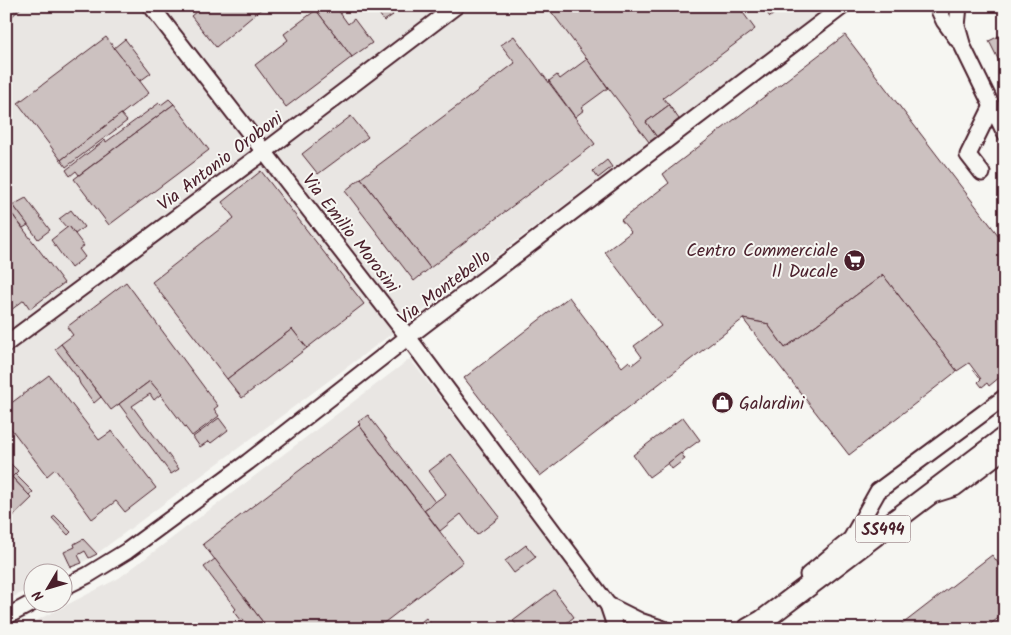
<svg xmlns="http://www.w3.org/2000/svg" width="1011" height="635" font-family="Kalam,sans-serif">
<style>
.built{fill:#e9e6e3}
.building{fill:#ccc1c0;stroke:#4a1f2b}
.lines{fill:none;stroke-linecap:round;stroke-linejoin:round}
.minor-casing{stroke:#4a1f2b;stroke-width:19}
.major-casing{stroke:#4a1f2b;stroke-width:24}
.minor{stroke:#f6f6f2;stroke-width:15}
.major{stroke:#f6f6f2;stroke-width:20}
.labels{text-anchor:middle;stroke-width:4;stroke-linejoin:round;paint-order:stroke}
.shield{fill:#f6f6f2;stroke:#7e6067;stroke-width:1}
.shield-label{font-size:16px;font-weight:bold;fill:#4a1f2b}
.street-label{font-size:18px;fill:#4a1f2b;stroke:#f6f6f2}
.poi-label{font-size:18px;fill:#4a1f2b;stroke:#f6f6f2;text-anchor:end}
</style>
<rect width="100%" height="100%" fill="#f6f6f2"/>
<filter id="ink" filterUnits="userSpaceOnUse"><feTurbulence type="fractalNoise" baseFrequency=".02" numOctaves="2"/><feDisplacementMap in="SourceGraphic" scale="10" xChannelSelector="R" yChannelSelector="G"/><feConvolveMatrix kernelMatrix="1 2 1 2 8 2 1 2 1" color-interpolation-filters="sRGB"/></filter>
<g filter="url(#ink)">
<!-- built -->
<g class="built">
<path d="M6 6H831L91 558 62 572H32V587L6 601Z"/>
<path d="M410 359 608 615 610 629H20L119 578Z"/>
</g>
<!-- building -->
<g class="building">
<path d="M6 6H23L6 22Z"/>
<path d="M203 6H265L216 47 191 16Z"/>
<path d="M321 6H335L348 24 354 19 372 43 352 57 316 10Z"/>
<path d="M374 6H387L393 15 384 21Z"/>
<path d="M547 6H738L755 29 663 98 669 105 646 122 657 137 649 142Z"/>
<path d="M762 6H784L770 17Z"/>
<path d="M316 10 352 57 286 107 255 65 288 40 284 34Z"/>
<path d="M1005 33V73L989 41Z"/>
<path d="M845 35 1005 244V373L989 386 987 383 982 387 978 382 981 379 969 363 957 371 883 275 785 348 769 326V324L743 319 540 476 464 378 569 297 622 367 629 361 632 365 642 357 634 346 661 326 605 252 631 232 621 220 669 183 663 174Z"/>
<path d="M514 36 595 144 430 268 361 178 515 63 501 45Z"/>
<path d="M106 37 149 93 61 160 18 103Z"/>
<path d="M125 39 151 73 140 81 114 48Z"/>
<path d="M587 59 608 88 582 107 584 110 575 117 549 81 557 75 560 79Z"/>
<path d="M169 99 174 104 79 175 76 171 70 176 66 170 105 140 106 142 159 103 161 105Z"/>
<path d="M174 104 209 150 109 225 74 179Z"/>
<path d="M669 105 679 119 657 137 646 122Z"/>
<path d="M121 114 127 121 66 167 61 160Z"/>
<path d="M351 116 368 137 318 174 302 154Z"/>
<path d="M607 160 612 167 598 178 593 171Z"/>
<path d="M261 171 364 304 307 348 292 329 227 379 152 282 234 218 222 202Z"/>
<path d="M361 178 430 268 414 281 345 191Z"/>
<path d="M26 198 50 230 38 239 13 205Z"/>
<path d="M13 205 28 225 23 228 12 214 6 219V209Z"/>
<path d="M71 210 84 227 75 234 69 226 67 228 59 219Z"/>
<path d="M12 214 64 283 30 309 24 300 6 314V219Z"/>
<path d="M69 226 84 246 79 249 85 257 71 268 51 240Z"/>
<path d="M883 275 957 371 849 455 743 319 769 324V326L785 348Z"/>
<path d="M126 282 218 406 214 409 219 416 192 436 150 381 111 410 61 344 73 335 67 327Z"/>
<path d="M292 329 307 348 242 398 227 379Z"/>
<path d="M61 344 101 397 94 403 80 384 78 378 55 349Z"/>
<path d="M49 375 99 440 112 431 156 488 125 512 116 501 92 519 55 469 47 476 6 422V407Z"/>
<path d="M150 381 161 394 154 400 150 394 132 406 179 469 171 474 119 404Z"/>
<path d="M368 415 435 502 424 510 359 425 360 424 358 422Z"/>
<path d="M683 417 700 440 649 477 633 455Z"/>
<path d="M219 418 228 430 211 443 209 441 200 447 193 437Z"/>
<path d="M359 425 463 562 376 629H268L203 544Z"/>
<path d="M681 453 685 459 672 469 668 463Z"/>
<path d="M451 454 500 517 477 535 461 514 440 531 424 510 446 494 429 471Z"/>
<path d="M6 459 18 471 12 477 32 498 6 523Z"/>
<path d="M15 474 33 492 29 495 12 477Z"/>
<path d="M55 516 71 532 68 535 52 518Z"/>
<path d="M83 539 97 554 89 558 85 551 78 555 82 563 71 567 64 552 75 547 74 544Z"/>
<path d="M526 545 536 557 514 573 505 561Z"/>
<path d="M992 555 1005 572V613L984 629H896Z"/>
<path d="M215 559 268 629H250L243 619 241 620 234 611 236 609 204 567Z"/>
<path d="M554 590 574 617 559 629H520L513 621Z"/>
<path d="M426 618 435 629H412Z"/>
</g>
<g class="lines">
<defs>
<g id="minor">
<path d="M151 6 408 337 608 605 616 629"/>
<path d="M937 6 944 21 958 40"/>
<path d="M959 6 957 26 963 47 1005 133"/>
<path d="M982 173 968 155 992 106"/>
<path d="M6 344 264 152 456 6"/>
<path d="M936 494 955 488 1005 450"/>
<path d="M808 575 851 539 878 491 1005 397"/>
<path d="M62 588 88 575 127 551 248 462 408 337 843 6"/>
<path d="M608 605 640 621 664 629"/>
<path d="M6 617 34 602"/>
</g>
<path id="major" d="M748 629 762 621 1005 437"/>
</defs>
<!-- minor casing -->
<use href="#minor" class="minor-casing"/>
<!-- major casing -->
<use href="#major" class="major-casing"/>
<!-- minor -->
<use href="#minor" class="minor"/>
<!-- major -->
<use href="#major" class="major"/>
</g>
</g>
<!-- icons -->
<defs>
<symbol id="supermarket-disc" viewBox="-11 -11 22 22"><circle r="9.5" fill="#4a1f2b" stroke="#f6f6f2"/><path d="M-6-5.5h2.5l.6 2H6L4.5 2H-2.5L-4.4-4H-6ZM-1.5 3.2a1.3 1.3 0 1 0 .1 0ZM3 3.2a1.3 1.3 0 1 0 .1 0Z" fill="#fff"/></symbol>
<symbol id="shop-disc" viewBox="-11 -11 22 22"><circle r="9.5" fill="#4a1f2b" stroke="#f6f6f2"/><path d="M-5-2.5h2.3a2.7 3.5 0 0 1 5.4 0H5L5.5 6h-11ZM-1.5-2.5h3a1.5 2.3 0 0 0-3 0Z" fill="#fff"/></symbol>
</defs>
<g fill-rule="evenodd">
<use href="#supermarket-disc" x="842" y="248" width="25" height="25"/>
<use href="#shop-disc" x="710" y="390" width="25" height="25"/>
</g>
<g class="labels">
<!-- shield labels -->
<rect class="shield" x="855.5" y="515.5" width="55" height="27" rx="4"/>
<g class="shield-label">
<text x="883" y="535">SS494</text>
</g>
<!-- street labels -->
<g class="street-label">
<text transform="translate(220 161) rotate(-37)" y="6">Via Antonio Oroboni</text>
<text transform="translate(351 233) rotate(52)" y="6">Via Emilio Morosini</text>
<text transform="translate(444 287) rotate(-37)" y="6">Via Montebello</text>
</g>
<!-- poi labels -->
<g class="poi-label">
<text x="838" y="256">Centro Commerciale<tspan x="838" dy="21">Il Ducale</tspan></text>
<text x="739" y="409" text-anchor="start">Galardini</text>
</g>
</g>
<!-- margin -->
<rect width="1011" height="635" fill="none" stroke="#f6f6f2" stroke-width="25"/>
<rect x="12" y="12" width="986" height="610" fill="none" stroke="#4a1f2b" stroke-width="2" filter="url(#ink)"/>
<!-- north arrow -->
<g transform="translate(48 588) rotate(232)"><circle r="24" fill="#f6f6f2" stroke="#b1a0a2"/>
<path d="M0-4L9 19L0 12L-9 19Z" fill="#4a1f2b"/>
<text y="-8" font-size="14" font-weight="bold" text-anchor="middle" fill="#4a1f2b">N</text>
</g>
</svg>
